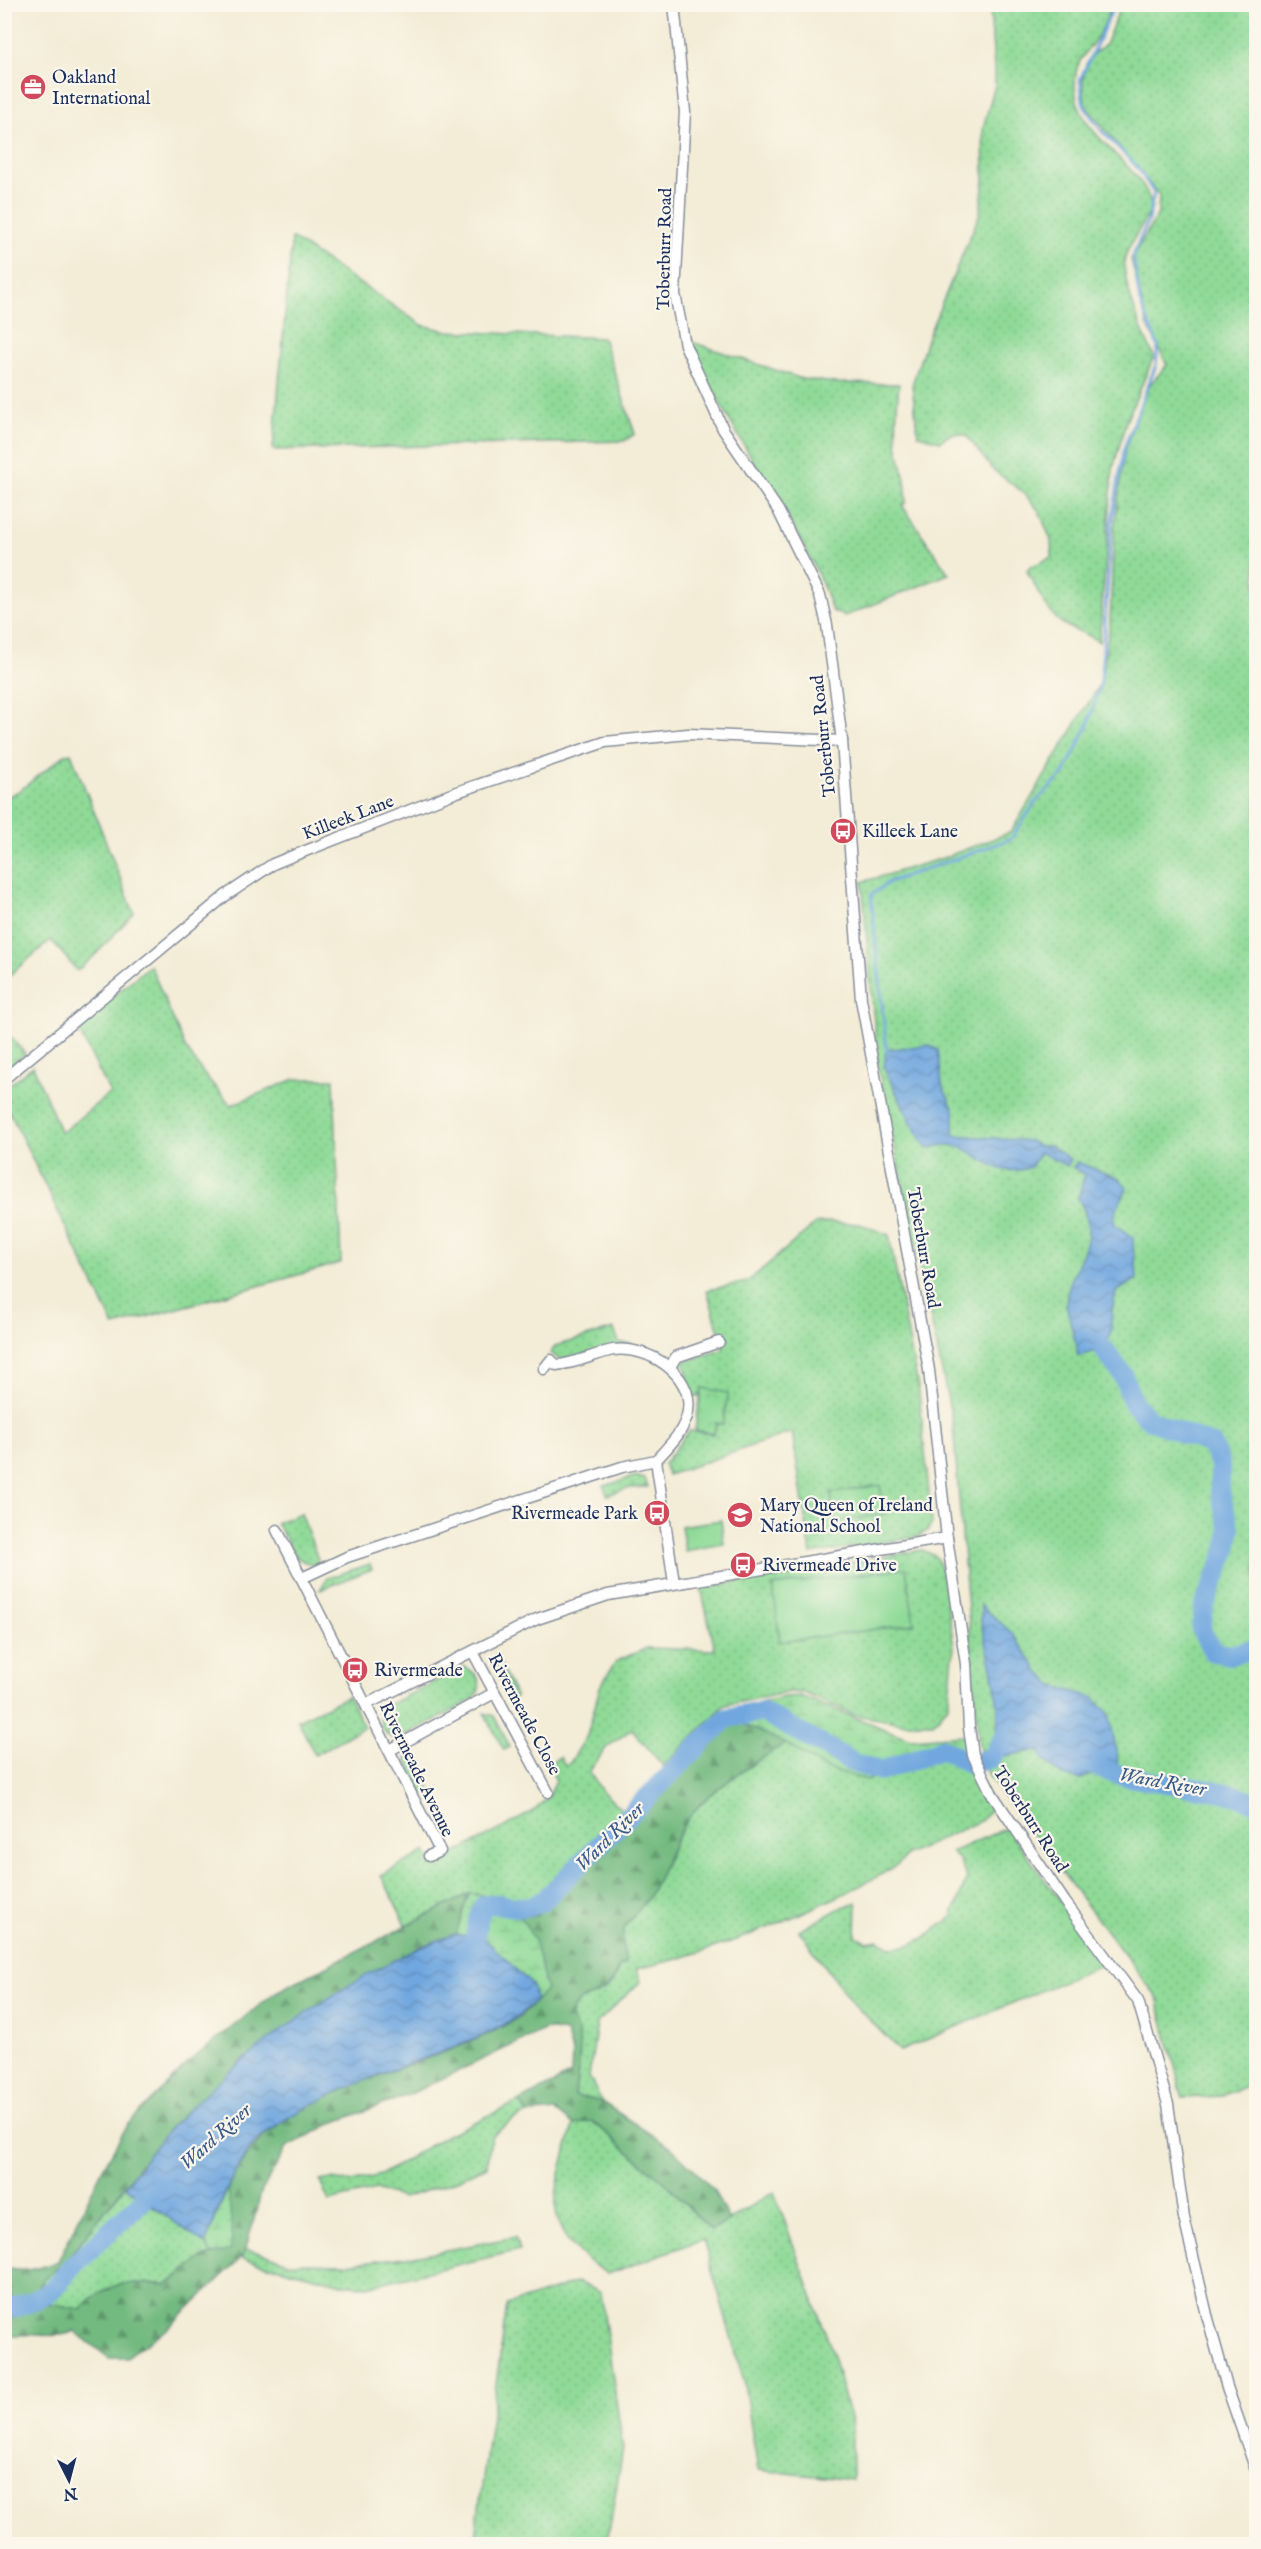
<svg xmlns="http://www.w3.org/2000/svg" width="1261" height="2549" font-family="'IM FELL English',serif">
<style>
.grass{fill:url(#grass-dots);stroke:#55847a;stroke-width:1.5}
.forest{fill:url(#forest-firs);stroke:#47746f;stroke-width:1.5}
.wetland{fill:url(#wetland-marsh);stroke:#55847a;stroke-width:1.5}
.park{fill:url(#park-crowns);stroke:#55847a;stroke-width:1.5}
.garden{fill:#8fda97;stroke:#55847a;stroke-width:1.5}
.water{fill:url(#water-waves);stroke:#466b9e;stroke-width:1.5}
.lines{fill:none;stroke-linecap:round;stroke-linejoin:round}
.stream{stroke:#71a7df;stroke-width:3}
.river{stroke:#71a7df;stroke-width:20}
.minor-casing{stroke:#878e9a;stroke-width:13}
.minor{stroke:#fff;stroke-width:10}
.labels{text-anchor:middle;stroke-width:4.5;stroke-linejoin:round;paint-order:stroke}
.poi-label{font-size:18px;fill:#1b2f5e;stroke:#fbf7ec;text-anchor:start}
.street-label{font-size:18px;fill:#1b2f5e;stroke:#fbf7ec}
.water-label{font-size:20px;font-style:italic;fill:#39598b;stroke:#fbf7ec}
</style>
<defs>
<pattern id="grass-dots" width="8" height="8" patternUnits="userSpaceOnUse" patternTransform="scale(1.5)"><rect width="8" height="8" fill="#8fda97"/><path d="M2 2h.1M6 6h.1" fill="none" stroke="#7bbb85" stroke-width="1.8" stroke-linecap="round"/></pattern>
<pattern id="forest-firs" width="22" height="20" patternUnits="userSpaceOnUse" patternTransform="scale(1.5)"><rect width="22" height="20" fill="#73ba80"/><path d="M5 1l3.5 6h-7zM16 11l3.5 6h-7z" fill="#5e986c"/></pattern>
<pattern id="wetland-marsh" width="20" height="14" patternUnits="userSpaceOnUse" patternTransform="scale(1.5)"><rect width="20" height="14" fill="#8fda97"/><path d="M1 5h8M5 5V1M11 12h8M15 12V8" fill="none" stroke="#7bbb85"/></pattern>
<pattern id="park-crowns" width="20" height="18" patternUnits="userSpaceOnUse" patternTransform="scale(1.5)"><rect width="20" height="18" fill="#8fda97"/><path d="M2 6a3 3 0 1 1 6 0M12 15a3 3 0 1 1 6 0" fill="none" stroke="#7bbb85"/></pattern>
<pattern id="water-waves" width="16" height="10" patternUnits="userSpaceOnUse" patternTransform="scale(1.5)"><rect width="16" height="10" fill="#71a7df"/><path d="M0 5q4-4 8 0t8 0" fill="none" stroke="#5c88b8"/></pattern>
</defs>
<rect width="100%" height="100%" fill="#fbf7ec"/>
<filter id="ink" filterUnits="userSpaceOnUse"><feTurbulence type="fractalNoise" baseFrequency=".0167" numOctaves="2"/><feDisplacementMap in="SourceGraphic" scale="12" xChannelSelector="R" yChannelSelector="G"/><feConvolveMatrix kernelMatrix="1 2 1 2 8 2 1 2 1" color-interpolation-filters="sRGB"/></filter>
<filter id="wash" filterUnits="userSpaceOnUse"><feTurbulence type="fractalNoise" baseFrequency=".008" numOctaves="4" result="noise"/><feDisplacementMap in="SourceGraphic" scale="24" xChannelSelector="R" yChannelSelector="G"/><feGaussianBlur stdDeviation="1.35" result="paint"/><feColorMatrix in="noise" values="0 0 0 0 0 0 0 0 0 0 0 0 0 0 0 0 0 1.4 0 .05"/><feComposite in="paint" operator="in"/></filter>
<g filter="url(#wash)">
<rect width="100%" height="100%" fill="#f3ecd6"/>
<!-- grass -->
<g class="grass">
<path d="M1121 5H1256V2082L1222 2096 1183 2098 1157 1997 989 1777 979 1746 953 1424 878 1068 862 882 943 858 1011 832 1101 682 1110 623 1114 528 1125 449 1147 388 1167 365 1147 324 1131 259 1158 214 1159 195 1085 105 1083 80 1086 64 1095 52 1105 45Z"/>
<path d="M990 6 1111 5C1108 17 1102 31 1094 42 1086 53 1078 59 1076 73 1065 137 1144 158 1152 208 1144 224 1130 240 1125 258 1120 278 1144 337 1154 356L1126 422 1113 469 1099 642C1087 633 1077 632 1065 625 1047 615 1037 588 1027 571L1030 567 1052 557 1051 540 1039 511 1023 492 993 470 966 435 953 433 940 441 918 435 912 385 928 336 980 213 984 180 983 128 995 85Z"/>
<path d="M292 238 422 325 447 331 603 338 635 434 624 441 273 450Z"/>
<path d="M689 341 802 379 836 383 899 384C897 404 895 422 897 442 900 463 908 481 906 503L902 505 949 574 855 612 844 616 832 611C818 566 795 529 770 489 741 440 712 393 689 341Z"/>
<path d="M71 753 134 913 94 956 77 971 51 940 5 979V798L19 791 66 754Z"/>
<path d="M150 965 185 1047 203 1073 231 1105 295 1079H334L341 1263 114 1326 5 1103V1088L33 1066 61 1133 110 1093 77 1027Z"/>
<path d="M4 1029 25 1054 5 1072H4Z"/>
<path d="M829 1222 860 1224 889 1235 919 1392 932 1523 929 1530 916 1537 811 1554 792 1432 668 1475 664 1464 689 1431 714 1434 716 1423 722 1424 703 1388 701 1396 693 1397 684 1362 724 1349 707 1290 747 1282 815 1224Z"/>
<path d="M614 1329 619 1343 631 1344 630 1347 562 1362 551 1353 555 1346Z"/>
<path d="M636 1476 645 1479 648 1487 630 1488 607 1495 604 1486Z"/>
<path d="M301 1513 319 1562 311 1565 297 1558 276 1523Z"/>
<path d="M922 1550 936 1556 941 1568 954 1646 948 1706 933 1723H903L855 1715 804 1693 790 1692 725 1705 663 1766 632 1729 606 1748 589 1772 602 1791 622 1810 533 1900 469 1894 407 1927 381 1875 426 1851 433 1865 534 1811 549 1796 556 1780 547 1764 560 1757 565 1765 570 1763 587 1736 600 1687 616 1661 647 1648 715 1650 701 1588Z"/>
<path d="M370 1564 372 1569 320 1590 327 1578Z"/>
<path d="M496 1655 516 1697 511 1700 495 1669Z"/>
<path d="M464 1667C480 1674 485 1686 473 1700L403 1737C385 1743 376 1722 382 1708Z"/>
<path d="M348 1696 364 1727 315 1755 298 1720Z"/>
<path d="M484 1713 494 1716 510 1747 504 1750Z"/>
<path d="M785 1743 827 1769 944 1752 971 1764 993 1806 982 1820 907 1855C899 1873 777 1924 752 1934 715 1948 674 1961 636 1969L641 1981 597 2023 589 2077 602 2102 575 2096 570 2017C575 1994 596 2000 610 1985 625 1968 618 1942 625 1923 629 1913 643 1905 649 1896 662 1874 670 1848 683 1826 703 1792 753 1765 785 1743Z"/>
<path d="M411 1751 431 1791 423 1795 406 1759Z"/>
<path d="M1007 1828 1106 1963 900 2051 850 2000 799 1931 842 1907 857 1902 856 1936 867 1942 878 1940 890 1947 907 1946 924 1938 952 1917 967 1878 959 1860 951 1852Z"/>
<path d="M520 2101 527 2114 512 2120 491 2137 487 2166 453 2182 403 2198 376 2190 329 2201 320 2181 332 2179 351 2182 381 2175 447 2135Z"/>
<path d="M592 2121 669 2186 711 2231 774 2192 830 2345 852 2425V2480L758 2470 743 2378 703 2239 608 2274C534 2229 555 2196 573 2125Z"/>
<path d="M125 2186 205 2244 212 2255 202 2258 167 2285C131 2281 106 2280 81 2310L55 2304 35 2306 5 2323 4 2290 15 2301 64 2263Z"/>
<path d="M515 2237 520 2250 368 2286 346 2285 241 2258 246 2249 292 2263 344 2264 414 2256Z"/>
<path d="M578 2282 601 2293 623 2449 607 2544H474L507 2305Z"/>
</g>
<!-- forest -->
<g class="forest">
<path d="M732 1719 785 1743C753 1765 703 1792 683 1826 670 1848 662 1874 649 1896 629 1927 616 1919 626 1964L619 1967C616 1972 614 1980 610 1985 596 2000 575 1994 570 2016 587 2040 577 2068 575 2096L602 2102 673 2149 713 2189 729 2221 711 2231 669 2186 592 2121 573 2125 556 2111 527 2114 520 2101 571 2074 572 2052 566 2032 546 2029 408 2095 333 2123 287 2147 262 2190 244 2255 165 2331 134 2351 128 2358H109L74 2331C55 2341 27 2330 5 2337V2323L35 2306 55 2304 81 2310C106 2280 131 2281 167 2285L202 2258 230 2250C232 2236 226 2193 229 2186 270 2083 435 2072 517 2018 528 2011 537 1998 546 1989L534 1940 519 1915 537 1916 561 1887Z"/>
<path d="M469 1894 456 1934 419 1947 172 2125 64 2263 43 2280 41 2290 15 2301 5 2290V2268C23 2273 41 2269 58 2261L103 2168 128 2124 191 2060 276 1992Z"/>
</g>
<!-- wetland -->
<g class="wetland">
<path d="M800 1696 910 1739 963 1735 971 1764 944 1752 867 1780 827 1769 785 1743 732 1719V1710L784 1697Z"/>
<path d="M469 1894 533 1900 537 1916H520L534 1939 546 1989 535 2001 533 1986 486 1941 456 1934Z"/>
<path d="M228 2188 232 2232 231 2250 212 2255 205 2244Z"/>
</g>
<!-- park -->
<path class="park" d="M702 1388 728 1393 723 1424 716 1423 714 1434 695 1430Z"/>
<!-- garden -->
<g class="garden">
<path d="M880 1485 885 1514 835 1522 831 1493Z"/>
<path d="M721 1520 724 1544 685 1551 681 1526Z"/>
<path d="M906 1568 914 1624 780 1642 773 1586Z"/>
</g>
<!-- water -->
<g class="water">
<path d="M928 1045 938 1050 942 1085 954 1110V1135L1030 1141 1038 1146H1051L1071 1160 1067 1166 1040 1152 1031 1167C989 1182 979 1144 946 1145 940 1145 933 1147 927 1149L911 1122 884 1068 886 1050Z"/>
<path d="M1077 1162 1120 1179 1127 1188C1122 1202 1112 1209 1115 1225L1133 1237C1132 1252 1137 1264 1137 1279L1116 1292C1115 1299 1113 1305 1112 1311 1110 1326 1113 1335 1104 1349L1078 1356C1077 1344 1066 1308 1066 1302 1071 1259 1105 1243 1078 1198L1085 1175 1073 1167Z"/>
<path d="M981 1605 1013 1634 1036 1668 1052 1685 1094 1698 1109 1713 1121 1777 1099 1773 1080 1779 1062 1776 1044 1760 1039 1750 991 1758C1007 1710 991 1667 981 1620Z"/>
<path d="M456 1934 486 1940 533 1986 535 2001C508 2028 471 2041 436 2054 385 2072 289 2106 253 2145 232 2168 217 2215 205 2244L125 2186C141 2166 156 2143 173 2125 242 2052 361 1966 456 1934Z"/>
</g>
<g class="lines">
<!-- stream -->
<path class="stream" d="M887 1052 871 895 889 882 1011 839 1037 800 1064 774 1088 725 1101 682 1111 526 1124 448 1156 365 1158 346 1140 302 1133 255 1148 221 1154 193 1137 167 1101 130 1084 106 1080 80 1115 4"/>
<!-- river -->
<g class="river">
<path d="M1104 1349 1123 1375 1133 1403 1150 1420 1212 1445 1220 1464V1492L1230 1529 1227 1550 1204 1606 1201 1630 1213 1652 1230 1655 1256 1649"/>
<path d="M1099 1768C1150 1788 1207 1781 1256 1803"/>
<path d="M464 1962C479 1945 473 1923 484 1905 501 1900 517 1914 542 1902L727 1718 763 1712 854 1763 881 1771 943 1749 971 1764 991 1758 1004 1737"/>
<path d="M4 2311C36 2301 52 2297 70 2268L162 2183"/>
</g>
</g>
</g>
<g filter="url(#ink)">
<g class="lines">
<defs>
<g id="minor">
<path d="M674 4 685 112 675 294 685 345 723 429 778 510 820 595 827 625 842 741 861 999 929 1370 947 1538 966 1664 969 1728 973 1755 992 1794 1065 1902 1138 2001 1168 2104 1184 2218 1207 2315 1227 2387 1256 2470"/>
<path d="M4 1079 225 896 273 864 290 857 454 793 605 742 688 734 842 741"/>
<path d="M670 1367 676 1357 719 1342"/>
<path d="M544 1369 551 1360 556 1365C576 1364 594 1354 613 1350 647 1345 694 1374 688 1411 685 1431 669 1446 656 1460"/>
<path d="M277 1530 440 1851 429 1856"/>
<path d="M302 1578 347 1557 622 1467 656 1460 674 1583"/>
<path d="M473 1652 548 1792"/>
<path d="M367 1704 537 1619 608 1595 947 1538"/>
<path d="M390 1750 494 1693"/>
</g>
</defs>
<!-- minor casing -->
<use href="#minor" class="minor-casing"/>
<!-- minor -->
<use href="#minor" class="minor"/>
</g>
</g>
<!-- icons -->
<defs>
<symbol id="office-disc" viewBox="-11 -11 22 22"><circle r="9.5" fill="#d1495b" stroke="#fbf7ec"/><path d="M-6-3h4V-5.5h4V-3h4V5H-6ZM-1-4.5V-3h2v-1.5ZM-6 0V1H6V0Z" fill="#fff"/></symbol>
<symbol id="bus-disc" viewBox="-11 -11 22 22"><circle r="9.5" fill="#d1495b" stroke="#fbf7ec"/><path d="M-5-6H5V4H4V6H2V4H-2V6H-4V4H-5ZM-3.5-4V0h7V-4ZM-3.5 1.2v1.5H-2V1.2ZM2 1.2v1.5H3.5V1.2Z" fill="#fff"/></symbol>
<symbol id="school-disc" viewBox="-11 -11 22 22"><circle r="9.5" fill="#d1495b" stroke="#fbf7ec"/><path d="M0-5L7-2L0 1L-7-2ZM-4 1L0 2.5L4 1V4Q0 6-4 4Z" fill="#fff"/></symbol>
</defs>
<g fill-rule="evenodd">
<use href="#office-disc" x="18" y="72" width="30" height="30"/>
<use href="#bus-disc" x="828" y="816" width="30" height="30"/>
<use href="#bus-disc" x="642" y="1498" width="30" height="30"/>
<use href="#school-disc" x="725" y="1500" width="30" height="30"/>
<use href="#bus-disc" x="728" y="1550" width="30" height="30"/>
<use href="#bus-disc" x="340" y="1655" width="30" height="30"/>
</g>
<g class="labels">
<!-- poi labels -->
<g class="poi-label">
<text x="52" y="83">Oakland<tspan x="52" dy="21">International</tspan></text>
<text x="862" y="837">Killeek Lane</text>
<text x="760" y="1511">Mary Queen of Ireland<tspan x="760" dy="21">National School</tspan></text>
<text x="638" y="1519" text-anchor="end">Rivermeade Park</text>
<text x="762" y="1571">Rivermeade Drive</text>
<text x="374" y="1676">Rivermeade</text>
</g>
<!-- street labels -->
<g class="street-label">
<text transform="translate(664 249) rotate(-89)" y="6">Toberburr Road</text>
<text transform="translate(823 736) rotate(-96)" y="6">Toberburr Road</text>
<text transform="translate(348 817) rotate(-21)" y="6">Killeek Lane</text>
<text transform="translate(924 1248) rotate(80)" y="6">Toberburr Road</text>
<text transform="translate(525 1714) rotate(62)" y="6">Rivermeade Close</text>
<text transform="translate(417 1769) rotate(64)" y="6">Rivermeade Avenue</text>
<text transform="translate(1031 1819) rotate(57)" y="6">Toberburr Road</text>
</g>
<!-- water labels -->
<g class="water-label">
<text transform="translate(1163 1781) rotate(10)" y="7">Ward River</text>
<text transform="translate(609 1836) rotate(-45)" y="7">Ward River</text>
<text transform="translate(215 2136) rotate(-42)" y="7">Ward River</text>
</g>
</g>
<!-- margin -->
<rect width="1261" height="2549" fill="none" stroke="#fbf7ec" stroke-width="24"/>
<!-- north arrow -->
<g transform="translate(69 2480) rotate(174)" stroke="#fbf7ec" stroke-width="4.5" paint-order="stroke">
<path d="M0-4.5L10 22L0 15L-10 22Z" fill="#1b2f5e"/>
<text y="-9" font-size="16" font-weight="bold" text-anchor="middle" fill="#1b2f5e">N</text>
</g>
</svg>
